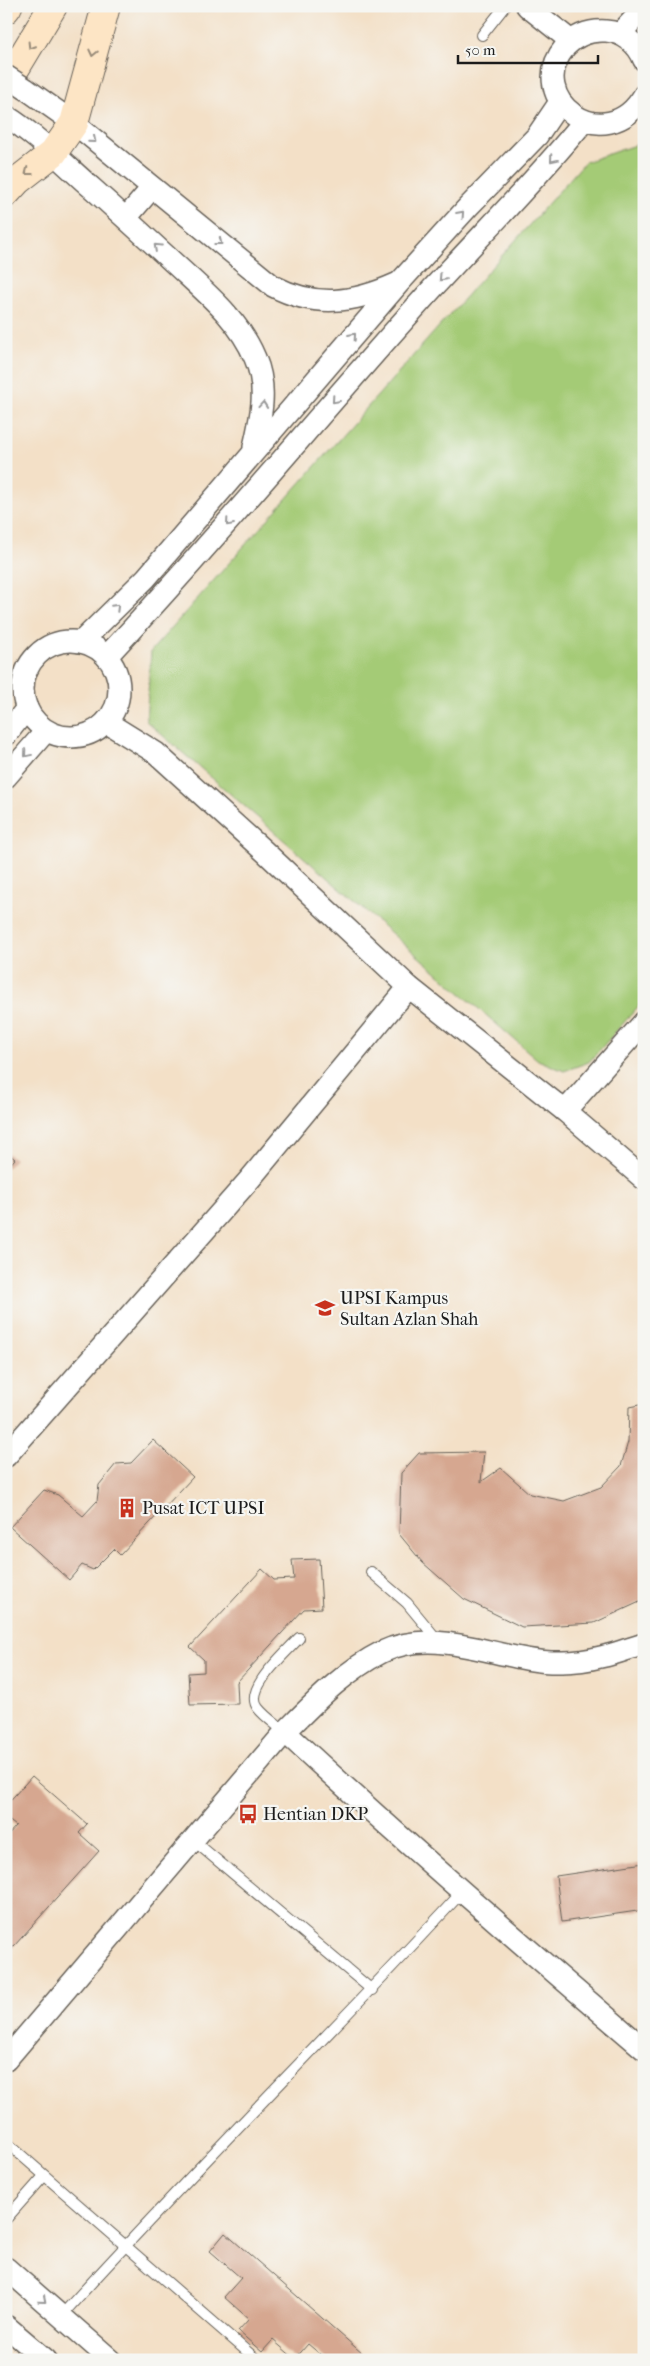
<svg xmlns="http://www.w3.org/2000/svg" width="650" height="2366" font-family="'IM FELL French Canon',serif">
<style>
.green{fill:#a4cb76;stroke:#607449}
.building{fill:#d6a790}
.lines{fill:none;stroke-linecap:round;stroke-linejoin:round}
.lane-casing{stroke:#676158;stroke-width:12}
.street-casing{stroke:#676158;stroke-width:24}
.secondary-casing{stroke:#676158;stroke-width:30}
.lane{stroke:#fff;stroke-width:10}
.street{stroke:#fff;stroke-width:21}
.secondary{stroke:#fde5c5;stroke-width:28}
.street-bridge-casing{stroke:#676158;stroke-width:24;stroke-linecap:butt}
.street-bridge{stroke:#fff;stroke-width:21}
.oneway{stroke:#988b79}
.oneway2{stroke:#999}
.labels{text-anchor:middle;stroke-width:4.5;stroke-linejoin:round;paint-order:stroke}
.poi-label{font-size:18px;fill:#1c1c1c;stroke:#f6f6f2;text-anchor:start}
</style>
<rect width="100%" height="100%" fill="#f6f6f2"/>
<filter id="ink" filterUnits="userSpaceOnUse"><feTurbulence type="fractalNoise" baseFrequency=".02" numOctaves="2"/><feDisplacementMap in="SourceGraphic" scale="10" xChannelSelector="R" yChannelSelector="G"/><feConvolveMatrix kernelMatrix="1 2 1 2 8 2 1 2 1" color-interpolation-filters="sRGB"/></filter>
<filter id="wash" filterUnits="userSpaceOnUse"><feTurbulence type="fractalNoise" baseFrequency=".0096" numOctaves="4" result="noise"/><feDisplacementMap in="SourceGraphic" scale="20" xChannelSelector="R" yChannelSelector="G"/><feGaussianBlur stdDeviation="1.12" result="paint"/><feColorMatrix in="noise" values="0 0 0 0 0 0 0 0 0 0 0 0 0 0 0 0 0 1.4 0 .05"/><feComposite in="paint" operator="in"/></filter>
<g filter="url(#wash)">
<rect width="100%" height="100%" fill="#f3e0c7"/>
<!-- green -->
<path class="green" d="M644 142V1000L589 1062 564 1071 538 1060 146 721 151 651 585 162Z"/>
<g id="blocks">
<!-- building -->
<g class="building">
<path d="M6 1152 15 1159 6 1169Z"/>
<path d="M644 1404V1600L594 1623 522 1627 464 1599 422 1562 399 1534 401 1473 419 1453 484 1452 481 1482 501 1468 530 1494 564 1501 601 1487 621 1466 628 1442 629 1407Z"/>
<path d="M153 1440 193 1477 120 1555 114 1549 93 1570 82 1565 69 1580 10 1527 44 1490 58 1495 83 1516 97 1501 99 1485 116 1464 131 1463Z"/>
<path d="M319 1559 322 1608 304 1609 237 1682 238 1704 190 1705 188 1673 204 1672V1660L190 1647 262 1569 274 1580 294 1579 292 1560Z"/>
<path d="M32 1776 87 1824 79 1833 99 1851 6 1955V1837L16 1826 6 1818V1805Z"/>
<path d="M644 1863V1910L562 1922 556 1876Z"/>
<path d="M225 2233 363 2354 358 2360H327L308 2344 295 2359 273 2340 262 2352 238 2331 249 2319 224 2297 241 2278 210 2251Z"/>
</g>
</g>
</g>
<g filter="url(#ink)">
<use href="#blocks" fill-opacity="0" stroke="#676158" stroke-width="1"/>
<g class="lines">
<defs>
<g id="lane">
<path d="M482 35 505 6"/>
<path d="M371 1572 407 1603 440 1643"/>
<path d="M285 1732C276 1724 265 1717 258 1708 243 1689 286 1653 299 1638"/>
<path d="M193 1840 372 1990"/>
<path d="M6 2142 257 2360"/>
<path d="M6 2219 44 2176"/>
<path d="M61 2316C191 2172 330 2035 462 1892"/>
</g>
<g id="street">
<path d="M527 6 571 41"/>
<path d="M620 34 644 8"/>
<path d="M644 60C638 44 623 32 606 31 590 30 576 35 565 47 522 99 606 160 644 95"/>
<path d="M26 89 74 123 273 286C315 308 354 303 396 284"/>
<path d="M6 116C38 136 65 165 93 189 121 214 148 239 175 264 205 292 239 319 255 358 268 388 261 417 254 447"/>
<path d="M126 218 151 189"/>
<circle cx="71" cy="689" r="48"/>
<path d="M81 642 146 578 399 283 468 207 537 136 560 102"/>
<path d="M107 656C215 541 316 418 422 300 476 240 533 184 584 121"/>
<path d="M106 722 156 753 264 851 409 987 565 1111 644 1179"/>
<path d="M6 735 27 708"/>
<path d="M6 777 46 731"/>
<path d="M565 1111 644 1022"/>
<path d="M6 1456 250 1179 409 987"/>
<path d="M285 1732C402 1840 522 1945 644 2049"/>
<path d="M6 2060 285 1732C314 1703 344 1671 382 1652 440 1624 503 1664 562 1662 590 1662 617 1653 644 1644"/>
<path d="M6 2268 111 2360"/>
<path d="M6 2326 46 2360"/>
</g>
<g id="secondary">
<path d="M6 9 8 6"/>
<path d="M6 84 53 6"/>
<path d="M6 193 17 181 53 153 74 123 106 6"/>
</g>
</defs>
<!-- lane casing -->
<use href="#lane" class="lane-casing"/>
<!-- street casing -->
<use href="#street" class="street-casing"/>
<!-- secondary casing -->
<use href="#secondary" class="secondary-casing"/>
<!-- lane -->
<use href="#lane" class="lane"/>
<!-- street -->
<use href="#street" class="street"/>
<!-- secondary -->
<use href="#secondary" class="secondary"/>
<defs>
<path id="street-bridge" d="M6 76 26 89"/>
</defs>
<!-- street-bridge casing -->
<use href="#street-bridge" class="street-bridge-casing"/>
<!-- street-bridge -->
<use href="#street-bridge" class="street-bridge"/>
</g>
<!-- one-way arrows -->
<defs><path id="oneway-chevron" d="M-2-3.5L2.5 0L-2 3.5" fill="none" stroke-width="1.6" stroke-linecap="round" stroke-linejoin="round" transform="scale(1.25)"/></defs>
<g class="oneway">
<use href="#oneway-chevron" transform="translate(31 46) rotate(122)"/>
<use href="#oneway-chevron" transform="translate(93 53) rotate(103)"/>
<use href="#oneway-chevron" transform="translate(28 172) rotate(142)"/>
</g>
<g class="oneway2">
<use href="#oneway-chevron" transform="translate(93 140) rotate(40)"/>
<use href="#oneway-chevron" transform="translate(553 159) rotate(130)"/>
<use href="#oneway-chevron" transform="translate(461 214) rotate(-48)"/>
<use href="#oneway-chevron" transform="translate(219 242) rotate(38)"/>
<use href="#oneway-chevron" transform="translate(157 247) rotate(-137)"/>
<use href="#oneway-chevron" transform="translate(442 278) rotate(133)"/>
<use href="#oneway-chevron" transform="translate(353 336) rotate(-49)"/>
<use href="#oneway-chevron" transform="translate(335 400) rotate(131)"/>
<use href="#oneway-chevron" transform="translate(263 405) rotate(-85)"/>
<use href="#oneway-chevron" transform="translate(229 523) rotate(131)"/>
<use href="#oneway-chevron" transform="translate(116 607) rotate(-45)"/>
<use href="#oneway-chevron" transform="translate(27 754) rotate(130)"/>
<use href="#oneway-chevron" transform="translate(43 2300) rotate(41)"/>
</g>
</g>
<!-- icons -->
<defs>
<symbol id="university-bare" viewBox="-9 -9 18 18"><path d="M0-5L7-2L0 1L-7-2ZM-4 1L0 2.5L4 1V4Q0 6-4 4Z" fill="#c8321e" stroke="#f6f6f2" stroke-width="2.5" paint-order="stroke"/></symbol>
<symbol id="building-bare" viewBox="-9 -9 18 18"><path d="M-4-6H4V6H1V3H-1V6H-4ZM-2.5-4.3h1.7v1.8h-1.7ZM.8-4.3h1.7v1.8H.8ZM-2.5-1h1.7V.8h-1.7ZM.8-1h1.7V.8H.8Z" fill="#c8321e" stroke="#f6f6f2" stroke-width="2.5" paint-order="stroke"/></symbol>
<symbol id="bus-bare" viewBox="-9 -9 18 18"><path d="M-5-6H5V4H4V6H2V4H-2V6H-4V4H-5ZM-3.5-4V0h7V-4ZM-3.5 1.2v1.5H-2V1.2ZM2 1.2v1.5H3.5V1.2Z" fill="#c8321e" stroke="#f6f6f2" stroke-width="2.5" paint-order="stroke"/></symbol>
</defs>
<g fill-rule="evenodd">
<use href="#university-bare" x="311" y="1294" width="28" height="28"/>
<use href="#building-bare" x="113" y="1494" width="28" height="28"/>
<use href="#bus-bare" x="234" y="1800" width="28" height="28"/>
</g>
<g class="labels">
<!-- poi labels -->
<g class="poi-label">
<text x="340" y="1304">UPSI Kampus<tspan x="340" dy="21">Sultan Azlan Shah</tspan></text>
<text x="142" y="1514">Pusat ICT UPSI</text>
<text x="263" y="1820">Hentian DKP</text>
</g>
</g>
<!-- margin -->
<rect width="650" height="2366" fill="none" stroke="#f6f6f2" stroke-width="25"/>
<!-- scale -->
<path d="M458 55v8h140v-8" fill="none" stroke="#1c1c1c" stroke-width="2.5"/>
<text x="465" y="55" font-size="15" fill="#1c1c1c" stroke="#f6f6f2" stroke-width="4" paint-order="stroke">50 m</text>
</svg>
